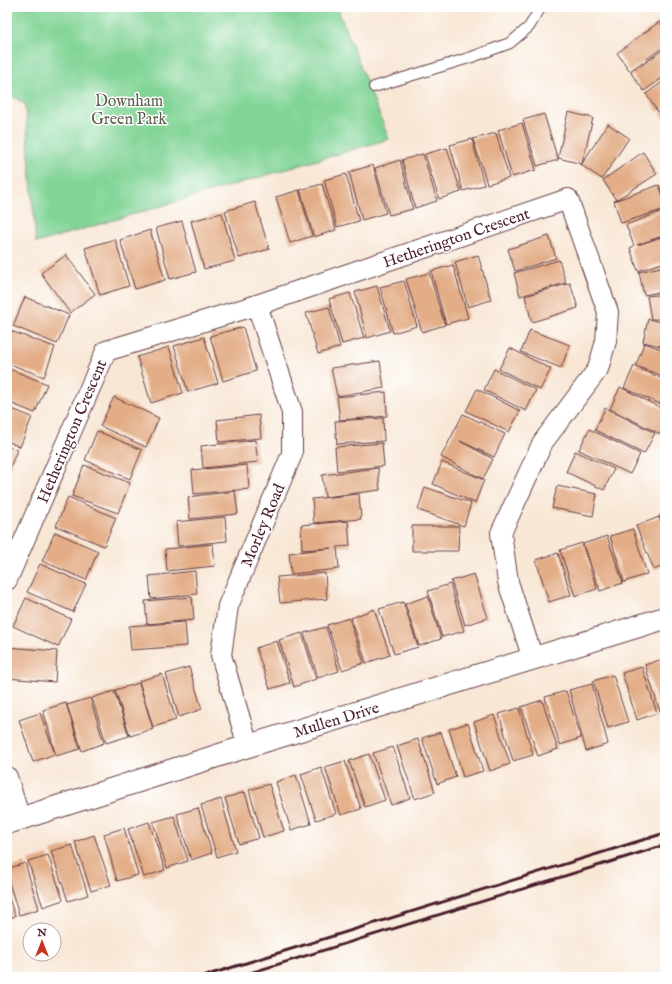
<svg xmlns="http://www.w3.org/2000/svg" width="672" height="984" font-family="'IM FELL English',serif">
<style>
.green{fill:#81d496;stroke:#667a60}
.building{fill:#e3ad87}
.lines{fill:none;stroke-linecap:round;stroke-linejoin:round}
.lane-casing{stroke:#643d44;stroke-width:12}
.street-casing{stroke:#643d44;stroke-width:22}
.secondary-casing{stroke:#643d44;stroke-width:24}
.lane{stroke:#fff;stroke-width:10}
.street{stroke:#fff;stroke-width:20}
.secondary{stroke:#fff;stroke-width:22}
.rail{stroke:#4a1f2b;stroke-width:3}
.labels{text-anchor:middle;stroke-width:3;stroke-linejoin:round;paint-order:stroke}
.park-label{font-size:16px;fill:#5d5e50;stroke:#fff}
.street-label{font-size:16px;fill:#4a1f2b;stroke:#fff}
</style>
<rect width="100%" height="100%" fill="#fff"/>
<filter id="ink" filterUnits="userSpaceOnUse"><feTurbulence type="fractalNoise" baseFrequency=".025" numOctaves="2"/><feDisplacementMap in="SourceGraphic" scale="8" xChannelSelector="R" yChannelSelector="G"/><feConvolveMatrix kernelMatrix="1 2 1 2 8 2 1 2 1" color-interpolation-filters="sRGB"/></filter>
<filter id="wash" filterUnits="userSpaceOnUse"><feTurbulence type="fractalNoise" baseFrequency=".012" numOctaves="4" result="noise"/><feDisplacementMap in="SourceGraphic" scale="16" xChannelSelector="R" yChannelSelector="G"/><feGaussianBlur stdDeviation="0.9" result="paint"/><feColorMatrix in="noise" values="0 0 0 0 0 0 0 0 0 0 0 0 0 0 0 0 0 1.4 0 .05"/><feComposite in="paint" operator="in"/></filter>
<g filter="url(#wash)">
<rect width="100%" height="100%" fill="#f8e7d5"/>
<!-- green -->
<path class="green" d="M7 7H337L389 139 36 243 25 104 7 93Z"/>
<g id="blocks">
<!-- building -->
<g class="building">
<path d="M659 22 665 30V46L630 71 617 53Z"/>
<path d="M665 48V76L644 91 631 73Z"/>
<path d="M665 80V107L658 112 646 94Z"/>
<path d="M665 111V121L660 114Z"/>
<path d="M568 112 593 118 582 164 558 158Z"/>
<path d="M544 114 558 160 537 166 523 120Z"/>
<path d="M522 123 536 170 512 177 498 130Z"/>
<path d="M608 124 629 138 602 179 581 165Z"/>
<path d="M496 133 509 178 487 184 473 139Z"/>
<path d="M472 139 484 185 463 191 450 145Z"/>
<path d="M447 148 461 192 439 199 425 154Z"/>
<path d="M643 152 657 174 616 200 603 180Z"/>
<path d="M423 154 437 201 415 208 402 160Z"/>
<path d="M400 160 413 209 389 215 375 168Z"/>
<path d="M373 165 386 213 362 220 349 172Z"/>
<path d="M346 174 359 221 337 227 324 180Z"/>
<path d="M322 184 336 230 314 237 300 190Z"/>
<path d="M659 185 665 202V209L621 223 614 201Z"/>
<path d="M299 190 312 236 290 243 276 197Z"/>
<path d="M255 202 269 249 239 258 225 211Z"/>
<path d="M665 210V235L637 245 665 236V262L638 271 630 248 634 246 626 225Z"/>
<path d="M222 213 235 261 204 269 191 221Z"/>
<path d="M182 221 196 272 170 279 156 228Z"/>
<path d="M150 230 165 280 135 289 120 240Z"/>
<path d="M549 236 556 258 515 271 508 249Z"/>
<path d="M115 239 129 286 100 295 85 248Z"/>
<path d="M66 255 95 294 70 313 41 273Z"/>
<path d="M478 255 491 300 468 307 455 262Z"/>
<path d="M559 260 566 283 520 296 514 273Z"/>
<path d="M453 265 468 318 446 324 431 271Z"/>
<path d="M665 266V291L644 295 639 272Z"/>
<path d="M429 273 445 325 422 332 406 279Z"/>
<path d="M404 281 417 326 393 333 380 287Z"/>
<path d="M570 283 578 308 532 322 525 296Z"/>
<path d="M377 286 390 331 367 338 355 292Z"/>
<path d="M350 293 364 338 342 344 329 299Z"/>
<path d="M665 294V319H651L647 296Z"/>
<path d="M25 297 69 315 57 344 13 326Z"/>
<path d="M329 307 340 347 318 354 306 313Z"/>
<path d="M648 319 665 323V347L643 342Z"/>
<path d="M243 327 256 371 223 381 210 336Z"/>
<path d="M8 330 55 347 44 377 7 363Z"/>
<path d="M530 330 570 345 561 368 521 352Z"/>
<path d="M204 337 218 383 188 392 174 346Z"/>
<path d="M644 343 665 350V377L636 366Z"/>
<path d="M169 347 183 393 151 403 137 357Z"/>
<path d="M510 348 551 369 540 390 499 369Z"/>
<path d="M380 361 384 388 337 396 331 368Z"/>
<path d="M634 366 665 380V406L624 388Z"/>
<path d="M7 368 47 384 35 413 7 402Z"/>
<path d="M494 369 536 390 526 411 484 390Z"/>
<path d="M620 387 665 410V423L660 434 610 409Z"/>
<path d="M477 389 520 411 509 432 466 411Z"/>
<path d="M386 392 387 416 340 420 337 397Z"/>
<path d="M114 397 159 418 146 447 100 426Z"/>
<path d="M7 407 32 417 20 447 7 441Z"/>
<path d="M605 408 655 433 644 454 595 430Z"/>
<path d="M463 414 505 434 494 457 460 441 493 459 483 479 441 457Z"/>
<path d="M259 415 261 438 219 442 217 420Z"/>
<path d="M383 418 384 441 337 444 335 421Z"/>
<path d="M589 429 640 454 630 474 579 450Z"/>
<path d="M97 431 142 450 130 479 85 460Z"/>
<path d="M255 440 258 462 203 468 201 446Z"/>
<path d="M382 443 384 466 337 471 335 447Z"/>
<path d="M7 446 17 450 7 475Z"/>
<path d="M575 451 614 469 604 490 566 472Z"/>
<path d="M442 462 484 480 475 503 433 484Z"/>
<path d="M84 465 130 483 118 513 72 496Z"/>
<path d="M247 465 249 489 194 494 192 470Z"/>
<path d="M378 468 380 490 325 497 322 475Z"/>
<path d="M557 486 597 494 593 516 552 508Z"/>
<path d="M425 487 471 503 464 526 418 510Z"/>
<path d="M235 491 238 514 190 519 188 497Z"/>
<path d="M359 494 361 519 314 523 312 499Z"/>
<path d="M68 497 116 518 104 546 56 526Z"/>
<path d="M665 512V527L659 516Z"/>
<path d="M225 517 227 541 178 546 176 522Z"/>
<path d="M659 517 665 533V565L654 570 636 526Z"/>
<path d="M348 521 350 546 337 547 339 569 291 574 289 553 331 548 302 550 301 525Z"/>
<path d="M412 526H459L458 551H412Z"/>
<path d="M633 529 647 574 624 582 610 536Z"/>
<path d="M55 532 98 551 86 580 42 561Z"/>
<path d="M607 536 623 583 600 591 583 544Z"/>
<path d="M582 543 597 589 575 596 560 550Z"/>
<path d="M213 544 215 566 167 571 165 549Z"/>
<path d="M558 553 571 595 549 602 536 560Z"/>
<path d="M40 564 86 584 73 612 27 592Z"/>
<path d="M195 571 197 594 151 599 149 576Z"/>
<path d="M325 573 327 599 280 603 277 577Z"/>
<path d="M474 574 488 618 465 625 451 581Z"/>
<path d="M450 584 464 631 442 637 428 591Z"/>
<path d="M428 596 441 639 419 646 405 604Z"/>
<path d="M192 597 194 620 147 624 145 601Z"/>
<path d="M26 598 71 619 58 647 13 626Z"/>
<path d="M403 602 418 647 394 654 379 609Z"/>
<path d="M374 609 390 655 366 663 351 618Z"/>
<path d="M349 618 364 663 342 670 327 625Z"/>
<path d="M185 622 187 646 131 650 129 626Z"/>
<path d="M326 627 339 671 318 678 304 633Z"/>
<path d="M302 633 316 679 294 687 279 640Z"/>
<path d="M277 641 290 683 270 689 256 648Z"/>
<path d="M7 647 57 651 55 682 7 678Z"/>
<path d="M665 658V710L660 712 645 665Z"/>
<path d="M189 667 202 709 179 717 166 674Z"/>
<path d="M642 667 657 713 637 720 622 673Z"/>
<path d="M162 674 176 720 153 727 139 681Z"/>
<path d="M613 675 628 722 608 728 593 681Z"/>
<path d="M139 683 153 729 130 736 115 690Z"/>
<path d="M592 684 608 744 586 751 569 690Z"/>
<path d="M114 691 129 736 106 743 92 698Z"/>
<path d="M566 691 581 738 560 745 545 697Z"/>
<path d="M90 698 104 743 82 751 67 705Z"/>
<path d="M542 700 558 749 538 756 521 707Z"/>
<path d="M66 703 80 749 56 756 43 710Z"/>
<path d="M519 708 533 755 513 761 499 714Z"/>
<path d="M40 713 55 754 33 762 19 720Z"/>
<path d="M494 715 510 764 490 771 474 722Z"/>
<path d="M468 723 483 771 463 777 449 729Z"/>
<path d="M441 732 456 777 437 784 422 738Z"/>
<path d="M418 739 435 792 415 799 397 746Z"/>
<path d="M393 747 410 798 391 805 373 753Z"/>
<path d="M369 754 385 800 365 807 349 761Z"/>
<path d="M345 761 361 809 341 815 325 767Z"/>
<path d="M321 767 336 814 316 820 301 774Z"/>
<path d="M296 775 311 824 291 830 276 782Z"/>
<path d="M269 784 284 831 263 837 249 790Z"/>
<path d="M245 792 259 838 239 844 225 798Z"/>
<path d="M221 799 236 851 217 857 201 805Z"/>
<path d="M198 808 212 853 191 860 177 814Z"/>
<path d="M174 816 188 861 167 868 153 822Z"/>
<path d="M149 822 165 870 144 877 128 829Z"/>
<path d="M124 828 138 875 117 881 104 834Z"/>
<path d="M94 835 111 885 91 891 75 842Z"/>
<path d="M72 845 88 895 68 901 51 851Z"/>
<path d="M48 855 63 900 43 907 28 861Z"/>
<path d="M25 863 39 909 19 915 7 876V869Z"/>
<path d="M7 892 15 916 7 919Z"/>
</g>
</g>
</g>
<g filter="url(#ink)">
<use href="#blocks" fill-opacity="0" stroke="#643d44" stroke-width="1"/>
<g class="lines">
<defs>
<path id="lane" d="M374 87 472 57 510 43 529 27 541 7"/>
<g id="street">
<path d="M7 580 106 351 257 305 568 199 608 312 606 341 598 369 543 442 501 533 508 582 533 659"/>
<path d="M248 746 221 655 228 606 292 454V412L257 305"/>
<path d="M7 777 20 819"/>
</g>
<path id="secondary" d="M7 823 248 746 665 618"/>
</defs>
<!-- lane casing -->
<use href="#lane" class="lane-casing"/>
<!-- street casing -->
<use href="#street" class="street-casing"/>
<!-- secondary casing -->
<use href="#secondary" class="secondary-casing"/>
<!-- lane -->
<use href="#lane" class="lane"/>
<!-- street -->
<use href="#street" class="street"/>
<!-- secondary -->
<use href="#secondary" class="secondary"/>
<!-- rail -->
<g class="rail">
<path d="M201 977 665 833"/>
<path d="M237 977 665 845"/>
</g>
</g>
</g>
<g class="labels">
<!-- park labels -->
<g class="park-label">
<text x="129" y="106">Downham<tspan x="129" dy="18">Green Park</tspan></text>
</g>
<!-- street labels -->
<g class="street-label">
<text transform="translate(456 237) rotate(-19)" y="6">Hetherington Crescent</text>
<text transform="translate(71 431) rotate(-67)" y="6">Hetherington Crescent</text>
<text transform="translate(262 525) rotate(-67)" y="6">Morley Road</text>
<text transform="translate(336 719) rotate(-17)" y="6">Mullen Drive</text>
</g>
</g>
<!-- margin -->
<rect width="672" height="984" fill="none" stroke="#fff" stroke-width="24"/>
<!-- north arrow -->
<g transform="translate(42 942)"><circle r="19" fill="#ffffff" stroke="#b7a5aa"/>
<path d="M0-3L7 15L0 10L-7 15Z" fill="#c8321e"/>
<text y="-6" font-size="11" font-weight="bold" text-anchor="middle" fill="#4a1f2b">N</text>
</g>
</svg>
